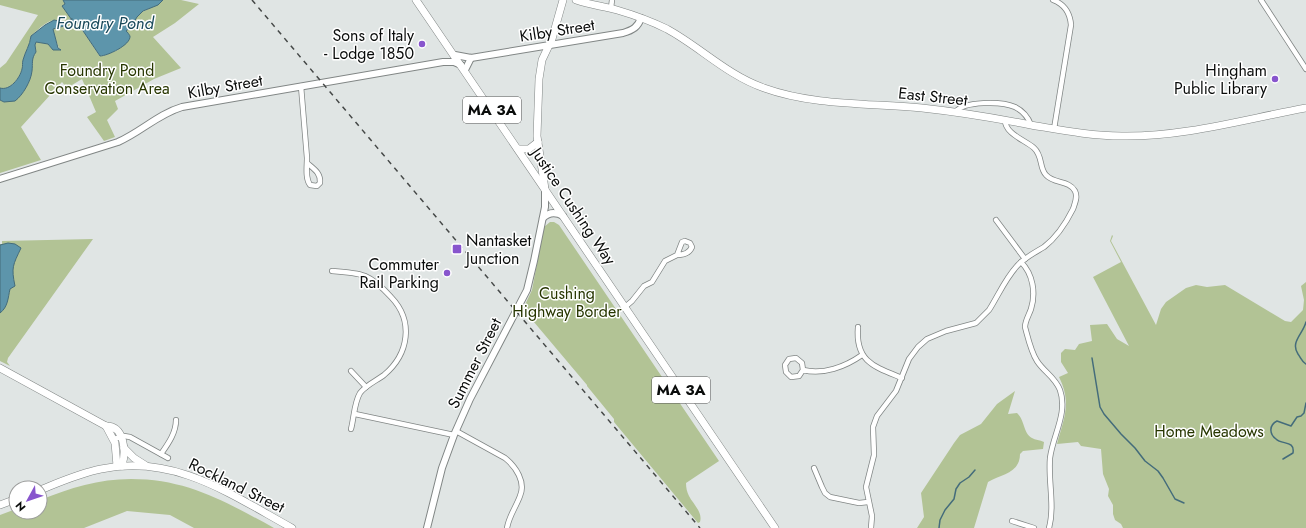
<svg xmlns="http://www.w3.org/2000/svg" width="1306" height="528" font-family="Jost,sans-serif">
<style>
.green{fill:#b2c395}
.water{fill:#5d95ab;stroke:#446c7b}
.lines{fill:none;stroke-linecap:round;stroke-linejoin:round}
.stream{stroke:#446c7b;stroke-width:1.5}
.minor-casing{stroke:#818685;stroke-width:6}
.tertiary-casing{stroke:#818685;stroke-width:8}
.secondary-casing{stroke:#818685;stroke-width:8}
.primary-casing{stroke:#818685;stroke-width:8}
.minor{stroke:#fff;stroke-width:4.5}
.tertiary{stroke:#fff;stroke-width:6}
.secondary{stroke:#fff;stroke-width:7}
.primary{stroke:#fff;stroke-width:7}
.rail{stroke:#454847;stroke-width:1.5;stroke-dasharray:5 5;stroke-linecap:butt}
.poi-dot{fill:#8855cd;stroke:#fff;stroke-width:1.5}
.labels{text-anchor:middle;stroke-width:3;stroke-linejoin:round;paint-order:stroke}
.shield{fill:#fff;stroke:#545554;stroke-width:1}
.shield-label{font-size:15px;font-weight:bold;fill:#0a0c0b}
.street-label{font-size:16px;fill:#0a0c0b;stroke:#fff}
.poi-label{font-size:16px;fill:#0a0c0b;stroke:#fff;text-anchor:end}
.park-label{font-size:16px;fill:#273600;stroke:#fff}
.water-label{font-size:17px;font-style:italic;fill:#19495a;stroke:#fff}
</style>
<rect width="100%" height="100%" fill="#e0e5e4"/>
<!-- green -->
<g class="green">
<path d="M0 0H63L65 4 62 6 74 23 77 22 99 55 103 56 118 50C123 37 132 17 144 11 152 7 157 6 163 0H181L199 4 175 23 153 37 181 68 154 79 115 101 118 109 107 120 115 137 104 141 87 117 96 112 82 79 67 88 62 82 21 127 41 160 0 173V100L4 102C19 94 30 89 32 70 33 62 31 59 36 52L35 45 36 42 48 44 53 50H60C58 47 53 32 53 28L57 27 66 21 61 23C52 14 38 30 31 36 30 45 25 52 23 60 22 63 23 66 22 70 19 78 12 88 2 89L0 88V68L6 63 38 15 0 5Z"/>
<path d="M550 222H554L559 225 719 461 686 483C686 488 687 492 689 496 693 504 703 512 700 522L698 523 614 422V419L587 386V385L523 309 532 290 544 227Z"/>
<path d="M1112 235 1113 236 1111 241 1156 325 1161 309 1166 302 1186 288 1196 285 1207 287 1225 285 1285 321 1291 322 1303 310 1304 300 1301 286 1306 282V528H1123L1121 524 1115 520 1113 514V505L1108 496 1109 489 1103 474 1101 449 1081 446 1078 442 1057 444C1064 418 1072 403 1059 377L1068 373 1061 362V353L1065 349 1075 350 1079 344 1092 341 1090 325 1107 324 1117 339 1129 346 1093 277 1121 262 1110 241Z"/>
<path d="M93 239 8 358 7 362 10 366 0 361V244H2V241Z"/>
<path d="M1015 391 1008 414 1017 413C1025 420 1023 433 1032 438 1035 440 1040 440 1044 442L1043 449 1023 451 1020 454C1020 473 1002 474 988 482L974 528H917L924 517 921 493 954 443 960 435 981 424 997 404Z"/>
<path d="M131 479C188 479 226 502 274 528H194L170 515 127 511 84 528H0V515L16 509V512H40V500C70 488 99 479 131 479Z"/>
</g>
<!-- water -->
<g class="water">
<path d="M63 0H163L158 5 143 11 137 17 131 27 126 31C127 31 130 36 130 36 131 45 107 56 100 56L77 22 74 23 62 6 65 4Z"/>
<path d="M54 20 59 21 61 23 68 21 64 26 53 29 58 48 61 50H53L48 44 36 42 35 45 36 52C31 59 33 63 32 71 31 81 23 95 15 101L4 102 0 100V88C10 91 20 78 22 69 23 66 22 63 23 60 25 52 30 45 31 36L45 25Z"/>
<path d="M8 243 15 244 21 248C13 265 11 267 15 286L10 289C8 298 8 307 0 313V245Z"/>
</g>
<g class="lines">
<!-- stream -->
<g class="stream">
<path d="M68 21 72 19"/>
<path d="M1306 322C1303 334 1290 342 1298 354 1301 358 1302 362 1306 364"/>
<path d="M1092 358 1100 407 1104 414 1121 434 1135 448 1145 461 1158 471 1163 478 1175 499 1184 503"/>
<path d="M1283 459 1293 453C1295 440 1282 445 1276 439 1269 434 1269 425 1277 421L1291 426 1297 417 1301 416 1304 413 1306 403"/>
<path d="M939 528 940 520 945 510 954 499 956 489 960 483 969 477 975 470"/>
</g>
<defs>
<g id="minor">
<path d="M1053 0C1064 4 1070 13 1071 25L1054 129"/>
<path d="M1261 0 1306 69"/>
<path d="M611 8 612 0"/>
<path d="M301 86 307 158C307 166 305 178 310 185L317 186 320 183C321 173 314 169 307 163"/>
<path d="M955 112C964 101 1002 101 1015 107 1023 111 1028 117 1031 125"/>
<path d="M996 220 1025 259"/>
<path d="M1021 262C1033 274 1036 293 1031 309 1029 315 1025 321 1025 327 1028 338 1031 352 1037 361 1044 372 1055 377 1060 390 1068 413 1053 435 1050 458 1048 481 1055 506 1049 528"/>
<path d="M332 271C363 273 370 274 391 297 414 321 409 354 384 375 376 381 366 385 360 393 354 403 354 418 351 429"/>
<path d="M625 307 632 301 644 286 652 282 665 261 677 255 682 242 685 241 690 243 692 247C689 254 683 255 677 255"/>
<path d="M858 327C855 362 875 367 902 378"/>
<path d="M803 370 799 376 791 377 786 372 785 365 789 359 796 358 802 363 803 370C823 375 845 367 862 355"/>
<path d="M351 371 366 387"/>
<path d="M355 414 454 435"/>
<path d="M456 431 505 458C516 467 526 482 520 496 516 507 509 516 507 528"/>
<path d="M114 439 124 436 130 437 168 458"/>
<path d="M161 454C168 444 176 433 176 420"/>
<path d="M814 468 822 487 825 493 830 497 859 503 868 502"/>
<path d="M1012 521 1034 528"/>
<path d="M871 528 872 516 866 487 874 455 873 427 877 416 896 391 909 359 918 347 927 339 946 331 976 323 989 310C998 296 1005 279 1017 266 1024 258 1034 253 1044 247 1057 237 1066 223 1073 209 1075 203 1078 197 1075 191 1069 180 1054 184 1046 175 1039 168 1043 156 1034 148 1025 140 1005 134 1005 120"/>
</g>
<g id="tertiary">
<path d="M455 55 471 58 623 33C633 30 638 27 641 18"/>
<path d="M465 70 471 58"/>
<path d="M0 179 118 142C141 132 158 114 182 107L443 62H454L461 65"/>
<path d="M543 218C549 212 556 212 563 216"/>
<path d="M427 528 442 468 454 435 470 399 527 290 534 261 545 207V189"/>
</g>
<g id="secondary">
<path d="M576 0C590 5 603 6 617 10 634 15 651 21 667 29 700 47 727 75 764 88 814 106 870 103 922 108 959 112 995 118 1031 125 1061 130 1091 136 1122 136 1184 137 1245 119 1306 108"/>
<path d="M518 149H529L538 142"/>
<path d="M545 189 537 136 539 79 542 60 552 39 563 0"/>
<path d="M0 368 106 426C125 426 126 452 122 466"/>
<path d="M106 426 115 443 117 466"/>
</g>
<g id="primary">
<path d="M416 0 775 528"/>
<path d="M124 448 134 458 145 465"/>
<path d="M40 490C60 482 80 473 101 469 175 454 230 494 292 528"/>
<path d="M0 505 16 499"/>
</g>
</defs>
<!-- minor casing -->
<use href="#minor" class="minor-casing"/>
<!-- tertiary casing -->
<use href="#tertiary" class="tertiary-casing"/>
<!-- secondary casing -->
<use href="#secondary" class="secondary-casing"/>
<!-- primary casing -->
<use href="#primary" class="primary-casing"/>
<!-- minor -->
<use href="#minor" class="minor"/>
<!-- tertiary -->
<use href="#tertiary" class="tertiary"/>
<!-- secondary -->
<use href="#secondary" class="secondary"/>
<!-- primary -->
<use href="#primary" class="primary"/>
<!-- rail -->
<path class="rail" d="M252 0 700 528"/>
</g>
<!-- markers -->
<g class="poi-dot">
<circle cx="422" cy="44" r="4"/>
<circle cx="1275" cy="79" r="4"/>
<rect x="452" y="244" width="10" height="10" rx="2"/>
<circle cx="447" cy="273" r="4"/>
</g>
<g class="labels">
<!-- shield labels -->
<g class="shield">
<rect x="463" y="97" width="58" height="26" rx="3"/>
<rect x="652" y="377" width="58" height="26" rx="3"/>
</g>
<g class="shield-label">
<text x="492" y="115">MA 3A</text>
<text x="681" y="395">MA 3A</text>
</g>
<!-- street labels -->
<g class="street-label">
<text transform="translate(557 30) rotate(-9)" y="6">Kilby Street</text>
<text transform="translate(225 86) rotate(-10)" y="6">Kilby Street</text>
<text transform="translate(933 96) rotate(6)" y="6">East Street</text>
<text transform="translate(574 206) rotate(56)" y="6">Justice Cushing Way</text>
<text transform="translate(474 363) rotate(-63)" y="6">Summer Street</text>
<text transform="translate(237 485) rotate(26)" y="6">Rockland Street</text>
</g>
<!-- poi labels -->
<g class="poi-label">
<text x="414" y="41">Sons of Italy<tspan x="414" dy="18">- Lodge 1850</tspan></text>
<text x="1267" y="76">Hingham<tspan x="1267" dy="18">Public Library</tspan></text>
<text x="466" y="246" text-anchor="start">Nantasket<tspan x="466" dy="18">Junction</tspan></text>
<text x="439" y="270">Commuter<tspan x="439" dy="18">Rail Parking</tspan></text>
</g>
<!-- park labels -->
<g class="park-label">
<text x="107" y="76">Foundry Pond<tspan x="107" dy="18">Conservation Area</tspan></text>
<text x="567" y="299">Cushing<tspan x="567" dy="18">Highway Border</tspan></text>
<text x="1209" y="437">Home Meadows</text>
</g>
<!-- water labels -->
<g class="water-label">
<text x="105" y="29">Foundry Pond</text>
</g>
</g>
<!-- north arrow -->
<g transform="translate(28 500) rotate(230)"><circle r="19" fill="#ffffff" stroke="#9d9e9d"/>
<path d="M0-3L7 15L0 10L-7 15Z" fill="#8855cd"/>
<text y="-6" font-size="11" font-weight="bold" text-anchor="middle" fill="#0a0c0b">N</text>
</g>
</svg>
